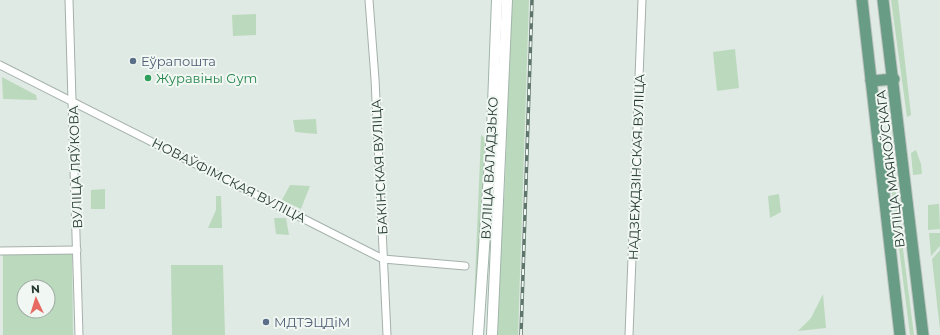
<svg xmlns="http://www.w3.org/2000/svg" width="940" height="335" font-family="Montserrat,sans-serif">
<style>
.green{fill:#bbd9bd;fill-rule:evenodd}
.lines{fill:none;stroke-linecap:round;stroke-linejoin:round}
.minor-casing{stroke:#a4b1aa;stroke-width:9}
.secondary-casing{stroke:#a1b5aa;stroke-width:12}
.primary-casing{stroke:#bdc4c1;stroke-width:13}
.minor{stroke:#fff;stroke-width:7}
.secondary{stroke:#fff;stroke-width:10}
.primary{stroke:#699c85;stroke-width:11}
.rail-casing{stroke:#5d756a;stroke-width:3.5}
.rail{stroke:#f1f7f2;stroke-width:2;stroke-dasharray:6;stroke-linecap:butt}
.service-dot{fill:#5c6f8a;stroke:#f1f7f2;stroke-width:1.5}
.leisure-dot{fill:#2e9e5b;stroke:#f1f7f2;stroke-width:1.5}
.labels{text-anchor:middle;stroke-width:4;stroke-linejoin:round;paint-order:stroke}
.service-label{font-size:13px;fill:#4e5e75;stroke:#f1f7f2;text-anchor:start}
.leisure-label{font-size:13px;fill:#27864d;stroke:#f1f7f2;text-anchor:start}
.street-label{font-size:13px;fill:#23392f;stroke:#f1f7f2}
</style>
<rect width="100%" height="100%" fill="#e0eae4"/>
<!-- green -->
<g class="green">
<path d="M512 0H529L518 335H496L505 184Z"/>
<path d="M891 0H898L911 115 907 117Z"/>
<path d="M256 14V35L233 36 232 15Z"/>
<path d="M735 49 739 88 717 91 713 52Z"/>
<path d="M2 77 36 95 37 100 3 99Z"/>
<path d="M316 119 317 134 295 132 293 120Z"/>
<path d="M481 135 485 138 482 224 476 301 474 302Z"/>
<path d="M916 150 921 164 922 174 913 175 911 153Z"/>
<path d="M887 154 893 170 914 335H910Z"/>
<path d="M290 185 310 186 301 209 282 200Z"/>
<path d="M105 189V209H91V190Z"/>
<path d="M779 194 781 212 770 218 768 196Z"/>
<path d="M216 196H221L222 228H208L216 210Z"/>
<path d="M939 204 940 229 928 230V205Z"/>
<path d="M274 218H286L289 235 276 234Z"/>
<path d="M929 233H940V246L931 256Z"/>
<path d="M940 250V330L932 259Z"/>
<path d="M72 253 73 335H3V254ZM24 287H48V311H24Z"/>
<path d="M171 265H223L225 335H172Z"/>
<path d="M823 294 826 328 798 331 811 318Z"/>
</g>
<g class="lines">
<defs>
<g id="minor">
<path d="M69 0 79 335"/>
<path d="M369 0 375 79 387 335"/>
<path d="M0 65 383 259 465 266"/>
<path d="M0 251 77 250"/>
<path d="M629 335 642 0"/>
</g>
<g id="secondary">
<path d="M478 335 492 131 497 0"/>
<path d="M492 335 507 0"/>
</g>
<g id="primary">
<path d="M862 0 900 335"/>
<path d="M883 0 923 335"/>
<path d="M871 81 894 79"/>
</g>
</defs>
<!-- minor casing -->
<use href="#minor" class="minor-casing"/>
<!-- secondary casing -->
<use href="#secondary" class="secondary-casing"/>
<!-- primary casing -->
<use href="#primary" class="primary-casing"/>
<!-- minor -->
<use href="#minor" class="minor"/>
<!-- secondary -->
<use href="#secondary" class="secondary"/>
<!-- primary -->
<use href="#primary" class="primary"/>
<defs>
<path id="rail" d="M521 335 532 0"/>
</defs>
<!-- rail casing -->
<use href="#rail" class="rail-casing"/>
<!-- rail -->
<use href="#rail" class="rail"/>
</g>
<!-- markers -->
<g class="service-dot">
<circle cx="133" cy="61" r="4"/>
<circle cx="266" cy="322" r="4"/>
</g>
<circle class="leisure-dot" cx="148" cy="78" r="4"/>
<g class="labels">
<!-- service labels -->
<g class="service-label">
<text x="141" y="66">Еўрапошта</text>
<text x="274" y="327">МДТЭЦДіМ</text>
</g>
<!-- leisure labels -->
<g class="leisure-label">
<text x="156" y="83">Журавіны Gym</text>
</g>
<!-- street labels -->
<g class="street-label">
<text transform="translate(75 167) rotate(-92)" y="5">ВУЛІЦА ЛЯЎКОВА</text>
<text transform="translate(379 167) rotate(-93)" y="5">БАКІНСКАЯ ВУЛІЦА</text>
<text transform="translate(636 167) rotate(-88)" y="5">НАДЗЕЖДЗІНСКАЯ ВУЛІЦА</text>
<text transform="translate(489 168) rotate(-87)" y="5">ВУЛІЦА ВАЛАДЗЬКО</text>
<text transform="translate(890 169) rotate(-97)" y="5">ВУЛІЦА МАЯКОЎСКАГА</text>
<text transform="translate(229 180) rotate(27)" y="5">НОВАЎФІМСКАЯ ВУЛІЦА</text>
</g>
</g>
<!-- north arrow -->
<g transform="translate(36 299) rotate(356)"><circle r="19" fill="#f1f7f2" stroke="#9faba4"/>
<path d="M0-3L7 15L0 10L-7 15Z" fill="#e66962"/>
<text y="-6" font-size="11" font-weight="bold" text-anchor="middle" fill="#23392f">N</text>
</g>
</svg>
